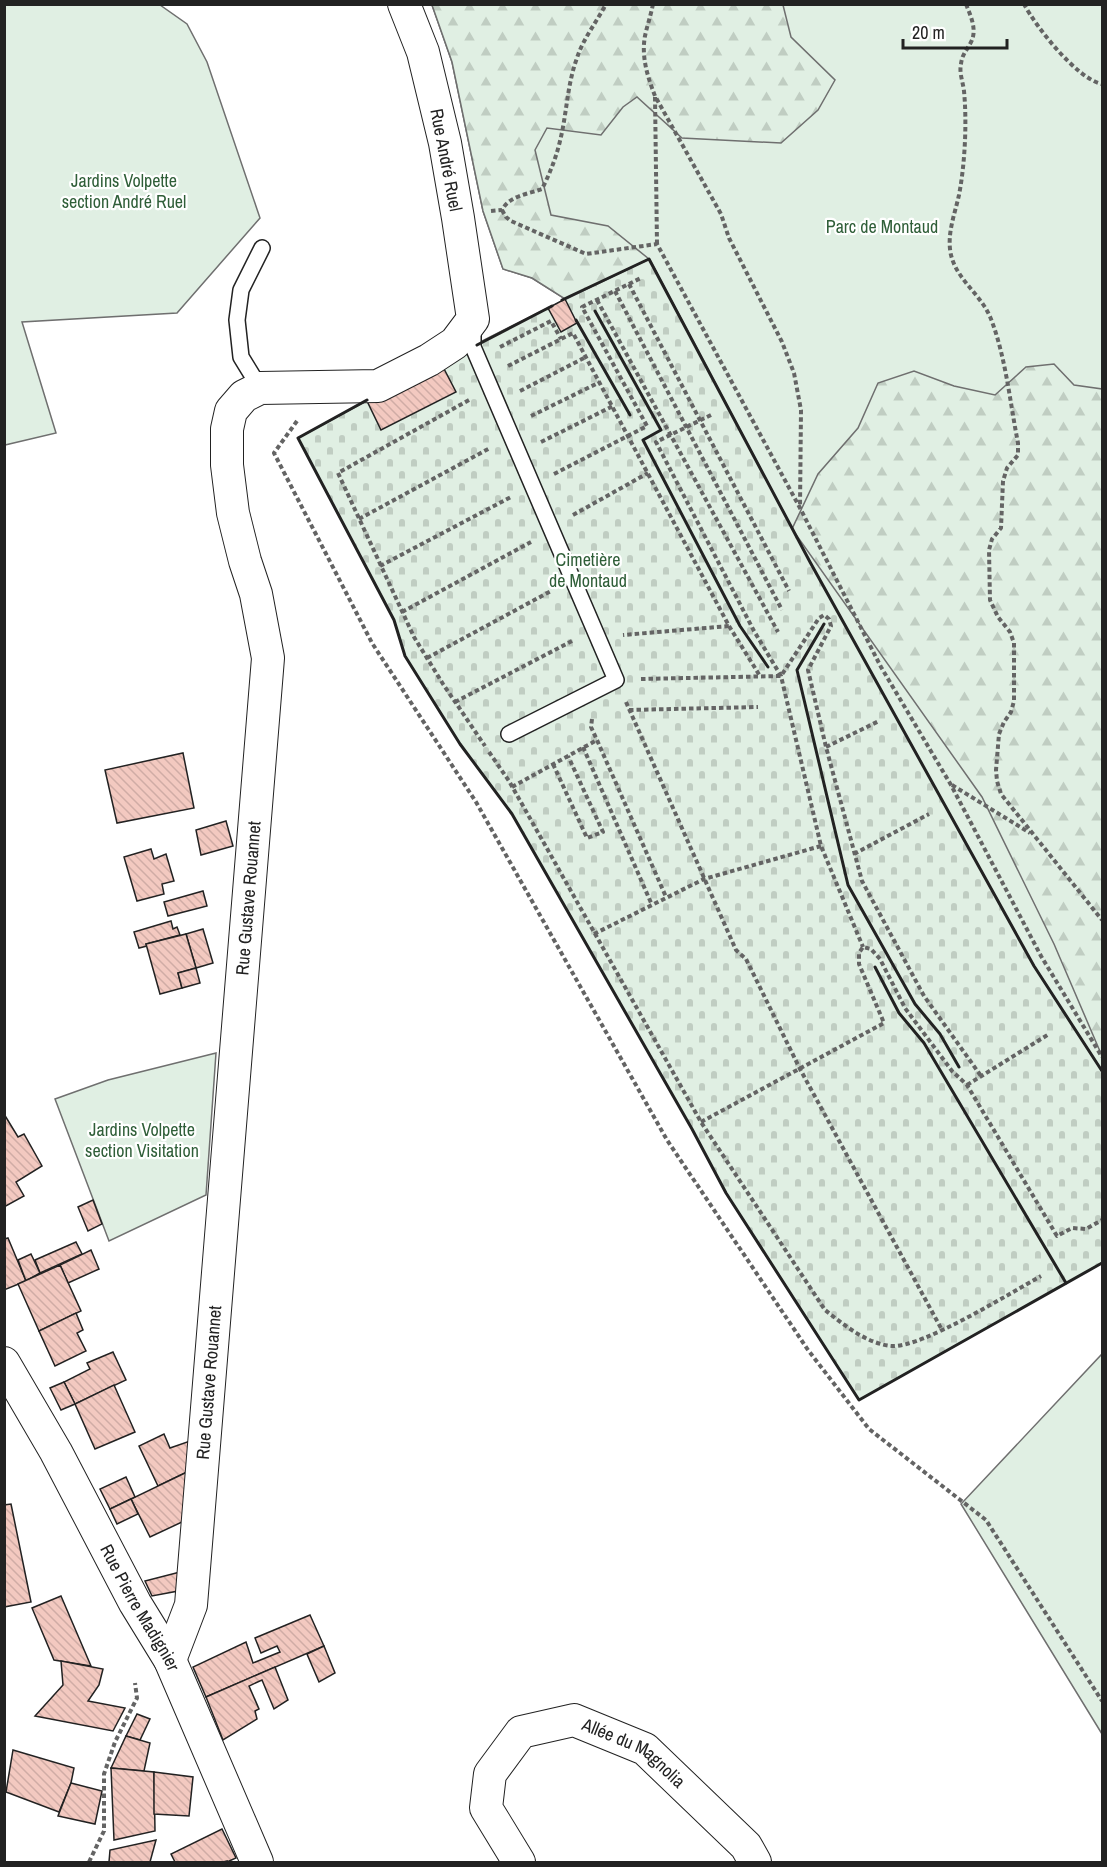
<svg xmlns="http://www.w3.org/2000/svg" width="1107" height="1867" font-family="'Archivo Narrow',sans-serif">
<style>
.green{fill:#e0efe3;stroke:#6f6f6f;stroke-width:1.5}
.forest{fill:url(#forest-firs);stroke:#6f6f6f;stroke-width:1.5}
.cemetery{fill:url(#cemetery-stones);stroke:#6f6f6f;stroke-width:1.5}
.building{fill:url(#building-back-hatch);stroke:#222;stroke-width:1.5}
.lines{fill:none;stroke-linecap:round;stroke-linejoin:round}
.service-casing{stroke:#222;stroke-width:18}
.minor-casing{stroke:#222;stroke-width:34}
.path{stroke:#646464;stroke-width:4;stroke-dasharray:4.5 3;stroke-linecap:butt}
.service{stroke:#fff;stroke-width:15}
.minor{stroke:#fff;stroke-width:32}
.wall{stroke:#222;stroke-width:3}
.labels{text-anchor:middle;stroke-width:4.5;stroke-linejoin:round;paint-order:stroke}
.street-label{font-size:18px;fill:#222;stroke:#fff}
.park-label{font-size:18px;fill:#2f5e38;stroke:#fff}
</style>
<defs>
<pattern id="forest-firs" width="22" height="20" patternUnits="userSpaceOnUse" patternTransform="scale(1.5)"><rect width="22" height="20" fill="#e0efe3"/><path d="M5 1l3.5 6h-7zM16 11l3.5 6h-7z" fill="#c0cdc2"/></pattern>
<pattern id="cemetery-stones" width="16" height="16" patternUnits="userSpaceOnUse" patternTransform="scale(1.5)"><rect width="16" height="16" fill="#e0efe3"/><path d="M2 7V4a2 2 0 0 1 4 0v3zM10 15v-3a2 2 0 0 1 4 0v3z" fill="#c0cdc2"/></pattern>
<pattern id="building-back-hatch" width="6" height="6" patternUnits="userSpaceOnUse" patternTransform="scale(1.5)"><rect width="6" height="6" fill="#f3c9c0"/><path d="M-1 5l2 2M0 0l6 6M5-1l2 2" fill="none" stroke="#d0aca5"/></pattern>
</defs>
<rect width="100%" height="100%" fill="#fff"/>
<!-- green -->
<g class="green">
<path d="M4 5H160L187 24 207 62 260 218 177 313 22 322 56 433 5 445Z"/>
<path d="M432 5H1102V1071L1034 966 810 562 650 260 565 299 532 278 503 269 483 211 452 62Z"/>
<path d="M216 1053 206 1195 109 1241 55 1099 108 1080Z"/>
<path d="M1102 1354V1734L961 1504Z"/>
</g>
<!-- forest -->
<g class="forest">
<path d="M432 5H783L791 37 835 80 818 110 781 143 682 138 637 97 623 107 601 135 547 128 535 150 551 215 608 226 649 259 565 299 532 278 503 269 483 211 452 62Z"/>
<path d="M1054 364 1074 385 1102 389V1056L1054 944 982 797 792 529 818 474 858 428 878 383 914 371 954 386 995 395 1026 367Z"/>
</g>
<!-- cemetery -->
<path class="cemetery" d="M649 259 810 562 1034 966 1102 1071V1263L859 1400 726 1193 692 1129 512 814 460 744 405 656 394 620 298 438C413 375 531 315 649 259Z"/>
<!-- building -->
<g class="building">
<path d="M565 299 577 323 561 332 548 308Z"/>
<path d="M441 363 456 392 381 430 367 401Z"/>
<path d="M183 753 194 808 117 823 105 770Z"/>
<path d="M226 821 233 846 201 855 196 830Z"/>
<path d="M151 849 154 859 166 854 174 881 162 884 164 894 137 901 124 857Z"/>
<path d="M203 891 207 906 168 916 164 902Z"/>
<path d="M171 921 173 929 177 927 180 935 146 944 147 946 139 948 134 932Z"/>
<path d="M203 929 213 963 196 968 186 934Z"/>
<path d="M186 934 196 968 178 973 182 988 160 994 146 944Z"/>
<path d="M196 968 200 983 182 988 178 973Z"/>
<path d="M4 1114 18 1137 24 1134 42 1166 16 1182 24 1196 4 1207Z"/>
<path d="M93 1200 102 1224 88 1231 78 1207Z"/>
<path d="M8 1238 26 1281 4 1290V1239Z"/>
<path d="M76 1242 82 1254 40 1273 35 1260Z"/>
<path d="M91 1250 99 1269 68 1283 60 1265Z"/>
<path d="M31 1254 40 1273 26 1281 18 1260Z"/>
<path d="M60 1265 81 1311 39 1331 18 1284Z"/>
<path d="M76 1313 83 1330 77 1333 86 1351 55 1366 39 1331Z"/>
<path d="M113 1352 126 1380 75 1404 64 1382 90 1369 87 1363Z"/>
<path d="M64 1382 75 1404 61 1410 50 1388Z"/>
<path d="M114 1385 135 1432 95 1449 75 1404Z"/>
<path d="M164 1434 170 1448 190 1441 187 1472 158 1486 139 1446Z"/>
<path d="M187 1472 182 1522 150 1537 131 1499Z"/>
<path d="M126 1477 135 1497 110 1509 100 1489Z"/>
<path d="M131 1499 138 1514 117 1524 110 1509Z"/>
<path d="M11 1504 31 1602 4 1607V1505Z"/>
<path d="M180 1572 178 1591 152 1596 145 1581Z"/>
<path d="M61 1596 91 1666 54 1660 32 1608Z"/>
<path d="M310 1615 324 1646 206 1697 193 1667 246 1642 253 1663 280 1652 277 1646 261 1653 255 1638Z"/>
<path d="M324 1646 335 1673 319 1682 307 1654Z"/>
<path d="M61 1661 103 1669 99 1685 88 1701 125 1708 113 1731 35 1716 63 1685Z"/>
<path d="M275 1667 288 1700 274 1709 262 1680 249 1686 259 1709 255 1711 257 1719 223 1740 206 1697Z"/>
<path d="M137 1714 150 1719 140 1740 126 1736Z"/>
<path d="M126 1736 150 1743 144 1771 111 1768Z"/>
<path d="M13 1750 74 1768 71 1783 59 1812 6 1792Z"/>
<path d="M111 1768 154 1772 155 1831 114 1840Z"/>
<path d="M154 1772 193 1777 189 1816 154 1814Z"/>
<path d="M71 1783 102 1791 95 1824 58 1816Z"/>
<path d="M222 1829 236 1858 227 1862V1861L223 1862H175L171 1854Z"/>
<path d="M156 1840 150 1862H109L110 1850Z"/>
</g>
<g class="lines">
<defs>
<g id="service">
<path d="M473 326V347L616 680 509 734"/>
<path d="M260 388 241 357 237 320 241 290 262 248"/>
</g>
<g id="minor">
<path id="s1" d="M4 1363 56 1452 135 1603 170 1660 257 1862"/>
<path id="s2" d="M170 1660 191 1605 268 658 256 594 245 561 233 513 227 465V429L231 411 244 396 260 388 378 386 429 360 455 343 473 319 458 218 445 143 423 52 404 4"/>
<path id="s3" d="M519 1862 486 1808 490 1774 521 1732 574 1720 645 1749 746 1846 755 1862"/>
</g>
</defs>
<!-- service casing -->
<use href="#service" class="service-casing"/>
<!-- minor casing -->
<use href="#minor" class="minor-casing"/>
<!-- path -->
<g class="path">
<path d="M653 4C651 15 647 26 645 36 641 57 648 78 655 96L721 214 729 238 782 342 794 373 801 410 800 507"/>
<path d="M966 4C971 17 978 31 970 44 966 51 962 55 961 64 959 73 963 82 964 91 967 122 965 164 959 195 955 213 948 231 950 249 953 278 981 293 991 319 1006 358 1010 403 1018 443V455L1007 468 1003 481 1001 528 992 539 989 550 990 600 998 617 1010 632 1014 643V701L1011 712 1004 722 999 734 996 770 997 781 1001 794 1102 920"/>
<path d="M1024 4C1036 27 1077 79 1102 84"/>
<path d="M655 97 657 244"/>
<path d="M502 210 506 217 511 221 586 254 657 244 800 508 881 667 951 785 1041 956 1102 1057"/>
<path d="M491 211 502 210C509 196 528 194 542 189 550 173 556 158 560 141 567 113 567 85 577 58 583 39 596 23 606 4"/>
<path d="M629 284 789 591"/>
<path d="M615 291 782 610"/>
<path d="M597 300 778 632"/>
<path d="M500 347 551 321 561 339"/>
<path d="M508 366 573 333 729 626 623 635"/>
<path d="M520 391 586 357"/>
<path d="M469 400 338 473 414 637 443 684 485 746"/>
<path d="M711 415 656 442 754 631 781 676 821 846 863 947"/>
<path d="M531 416 600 382"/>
<path d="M297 421 274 453 372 643 476 802 667 1140 808 1350 869 1429 986 1520 1102 1701"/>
<path d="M541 442 613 406"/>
<path d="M554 474 647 426 582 307 641 278"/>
<path d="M573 515 648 473"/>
<path d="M359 519 490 448"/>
<path d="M380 566 511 497"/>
<path d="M402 612 531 542"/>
<path d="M729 626 760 676"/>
<path d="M427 658 551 591"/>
<path d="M641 679 781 676 819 618 824 615 829 619 831 626 808 670 826 747 862 881 924 996 981 1076"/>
<path d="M455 702 572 641"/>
<path d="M626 702 736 950 746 959 800 1069 942 1330"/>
<path d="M629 710 758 707"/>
<path d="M592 719 591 727 597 740 666 897"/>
<path d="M583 747 652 905"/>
<path d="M826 747 879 721"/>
<path d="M489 752 509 781 701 1122 825 1310C844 1325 867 1344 892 1346 922 1348 1012 1292 1041 1276"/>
<path d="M553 764 587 838 603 832 568 756"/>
<path d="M952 785 1030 833"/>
<path d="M512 787 597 740"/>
<path d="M854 854 929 814"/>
<path d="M594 934 704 879 821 846"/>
<path d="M967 1085 1049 1034"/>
<path d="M701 1122 884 1023 859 964V953L863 947 871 949 880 959 905 1008 952 1071 967 1085 1057 1236 1072 1228 1086 1229 1102 1220"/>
<path d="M89 1862 104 1831V1774L115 1742 137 1698 135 1683"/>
</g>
<!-- service -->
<use href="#service" class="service"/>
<!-- minor -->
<use href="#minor" class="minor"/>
<!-- wall -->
<g class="wall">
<path d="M562 300 649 259 810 562 1034 966 1102 1071"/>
<path d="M595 311 661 430 643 440 740 626 768 667"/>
<path d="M576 320 630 415"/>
<path d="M477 345 552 306"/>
<path d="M367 400 298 438 394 620 405 656 460 744 512 814 692 1129 726 1193 859 1400 1102 1263"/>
<path d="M824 624 797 670 848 885 915 1004 940 1034 959 1067"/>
<path d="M875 967 899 1013 924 1043 1066 1283"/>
</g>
</g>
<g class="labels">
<!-- street labels -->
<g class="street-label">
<text transform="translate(446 160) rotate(79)" y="6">Rue André Ruel</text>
<text dy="6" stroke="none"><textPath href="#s2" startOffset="768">Rue Gustave Rouannet</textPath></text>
<text dy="6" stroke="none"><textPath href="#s2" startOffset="282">Rue Gustave Rouannet</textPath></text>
<text dy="6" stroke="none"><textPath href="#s1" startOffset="280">Rue Pierre Madignier</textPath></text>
<text dy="6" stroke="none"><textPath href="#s3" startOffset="273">Allée du Magnolia</textPath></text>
</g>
<!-- park labels -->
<g class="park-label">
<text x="124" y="187">Jardins Volpette<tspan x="124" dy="21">section André Ruel</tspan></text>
<text x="882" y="233">Parc de Montaud</text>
<text x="588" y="566">Cimetière<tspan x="588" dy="21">de Montaud</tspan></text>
<text x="142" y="1136">Jardins Volpette<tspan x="142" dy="21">section Visitation</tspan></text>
</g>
</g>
<!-- border -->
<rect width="1107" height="1867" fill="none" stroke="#222222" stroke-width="12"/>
<!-- scale -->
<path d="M903 39v9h104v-9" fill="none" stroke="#222222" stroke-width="3"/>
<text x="912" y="39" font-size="18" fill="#222222" stroke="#ffffff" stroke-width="4.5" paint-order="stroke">20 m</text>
</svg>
